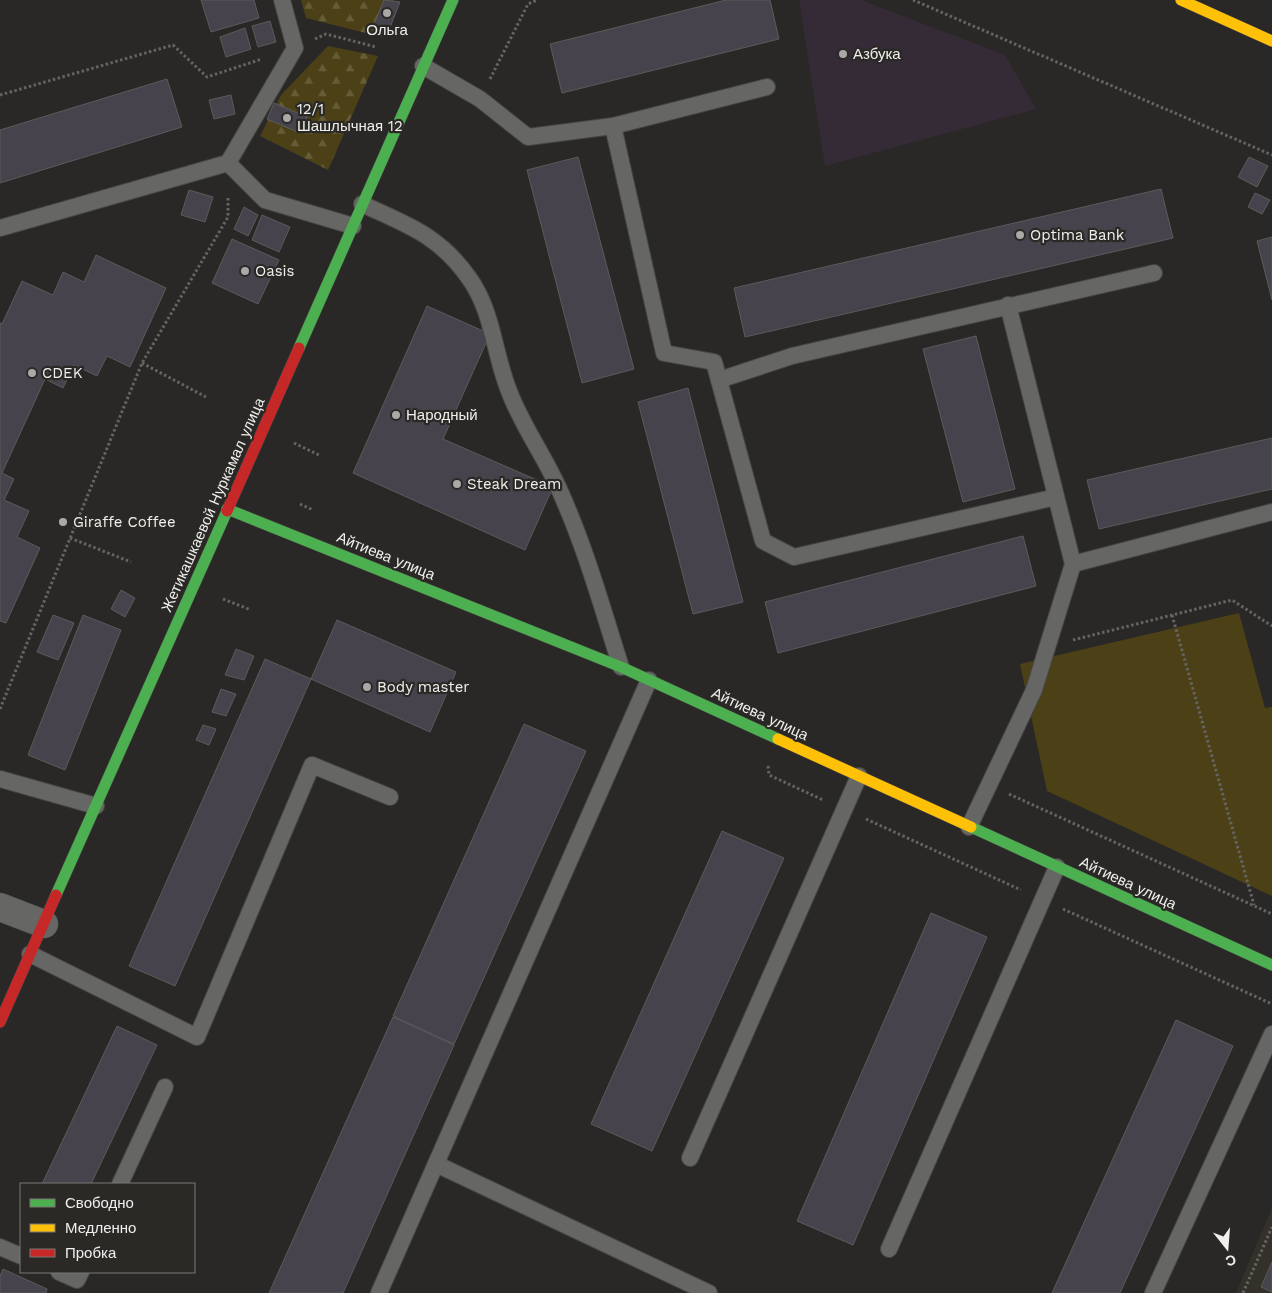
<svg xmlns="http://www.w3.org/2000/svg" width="1272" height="1293" font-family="'Work Sans',sans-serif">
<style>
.commercial{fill:#352b37}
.built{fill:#333129}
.forest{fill:url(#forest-firs)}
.pitch{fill:#4b4016}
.building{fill:#47434c;stroke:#5c5b5b}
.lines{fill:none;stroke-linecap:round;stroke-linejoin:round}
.lane-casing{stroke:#464543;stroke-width:18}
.street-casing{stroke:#464543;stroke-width:29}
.fast-casing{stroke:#464543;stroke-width:12}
.slow-casing{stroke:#464543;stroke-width:12}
.jam-casing{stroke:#464543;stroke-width:12}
.path{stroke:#656463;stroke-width:3;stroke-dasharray:2.5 2.5;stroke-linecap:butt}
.lane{stroke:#666665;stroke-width:16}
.street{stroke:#666665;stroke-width:28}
.fast{stroke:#4caf50;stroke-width:11}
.slow{stroke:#ffc107;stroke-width:11}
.jam{stroke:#c62828;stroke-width:11}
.poi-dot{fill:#aaa9a7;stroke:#2a2925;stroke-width:2}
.labels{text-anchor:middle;stroke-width:4.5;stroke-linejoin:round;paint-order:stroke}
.poi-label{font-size:15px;fill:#f0efed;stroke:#2a2925;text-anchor:start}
.street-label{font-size:15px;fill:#f0efed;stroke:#2a2925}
</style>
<defs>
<pattern id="forest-firs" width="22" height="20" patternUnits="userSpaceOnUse" patternTransform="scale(1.25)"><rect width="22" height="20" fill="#4b4016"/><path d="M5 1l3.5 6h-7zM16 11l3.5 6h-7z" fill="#655c38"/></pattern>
</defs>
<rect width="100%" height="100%" fill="#292826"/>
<!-- commercial -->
<path class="commercial" d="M799 0H861L1005 55 1036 109 825 166Z"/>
<!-- built -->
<path class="built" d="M1272 1208V1293H1236Z"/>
<!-- forest -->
<g class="forest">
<path d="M301 0H394L382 37 306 18Z"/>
<path d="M328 46 378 56 328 170 260 136 281 95Z"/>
</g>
<!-- pitch -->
<path class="pitch" d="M1239 613 1265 708 1272 707V896L1047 791 1020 664Z"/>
<!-- building -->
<g class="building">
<path d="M201 0H254L259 18 211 32Z"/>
<path d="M384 0 400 2 389 30 374 24Z"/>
<path d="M726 0H770L779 39 562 93 550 44Z"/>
<path d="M270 21 276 42 258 47 252 26Z"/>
<path d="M245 28 251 49 226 57 220 37Z"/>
<path d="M167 79 182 127 0 183V130Z"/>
<path d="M231 95 235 114 214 119 209 100Z"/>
<path d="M274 103 307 117 300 133 267 119Z"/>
<path d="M578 157 634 369 582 383 527 170Z"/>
<path d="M1249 157 1268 166 1257 187 1238 177Z"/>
<path d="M1161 189 1173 238 745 337 734 288Z"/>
<path d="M189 190 213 197 205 222 181 215Z"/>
<path d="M1255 193 1270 200 1262 214 1248 207Z"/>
<path d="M244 207 258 215 248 236 234 229Z"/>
<path d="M262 215 290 227 279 252 252 240Z"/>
<path d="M1272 237V300L1257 241Z"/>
<path d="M232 239 279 260 258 304 212 283Z"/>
<path d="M96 255 166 288 130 367 107 356 97 376 74 365 63 388 45 379 2 473 14 479 4 500 29 511 17 537 40 548 6 623 0 621V323L2 324 22 281 53 295 63 272 84 282Z"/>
<path d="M427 306 490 334 443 439 553 487 525 550 353 473Z"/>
<path d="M976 336 1015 489 963 502 923 349Z"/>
<path d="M688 388 743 602 693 614 638 402Z"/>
<path d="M1272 438V489L1099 529 1087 480Z"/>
<path d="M1023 536 1036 586 778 653 765 602Z"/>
<path d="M121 590 135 598 125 617 111 609Z"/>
<path d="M53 615 74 623 58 660 37 652Z"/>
<path d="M83 615 121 630 65 770 28 755Z"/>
<path d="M337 620 456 672 430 732 311 679Z"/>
<path d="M236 649 254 656 244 680 225 675Z"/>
<path d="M265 659 311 679 175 986 129 966Z"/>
<path d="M221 689 236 694 226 716 212 712Z"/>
<path d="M524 724 586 751 454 1044 393 1016Z"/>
<path d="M203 725 216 729 209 745 196 740Z"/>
<path d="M722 831 784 858 652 1151 591 1124Z"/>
<path d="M931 913 987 937 853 1245 797 1221Z"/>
<path d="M393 1017 454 1045 343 1293H269Z"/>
<path d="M1176 1020 1233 1046 1120 1293H1052Z"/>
<path d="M117 1026 157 1045 91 1184H42Z"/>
<path d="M1272 1262V1292L1261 1287Z"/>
<path d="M3 1269 47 1289 46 1293H0V1276Z"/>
</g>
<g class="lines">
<defs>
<g id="lane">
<path d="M423 66 480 99 528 137 613 126 664 353 714 362 763 541 794 557 1056 497"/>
<path d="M613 126 767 87"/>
<path d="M228 163 295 48 282 0"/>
<path d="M362 204C407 225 439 235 469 278 493 311 494 354 509 391 522 426 544 455 559 489 585 546 602 607 621 667"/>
<path d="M0 228 228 163 265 200 353 226"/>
<path d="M719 380 792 356 1154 273"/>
<path d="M1073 564 1272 512"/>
<path d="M0 779 96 806"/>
<path d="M969 827 1034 690 1073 564 1008 305"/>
<path d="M30 954 197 1037 312 765 390 797"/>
<path d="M690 1158 859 776"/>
<path d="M436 1164 709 1293"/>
<path d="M120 1184 165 1087"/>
<path d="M0 1247 21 1256"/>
<path d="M889 1249 1057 867"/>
<path d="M59 1272 77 1280 81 1272"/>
<path d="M379 1293 649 680"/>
<path d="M1153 1293 1272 1034"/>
</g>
<path id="street" d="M0 907 44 924"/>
<g id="fast">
<path d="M299 348 453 0"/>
<path d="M227 509 621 667 778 739"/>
<path d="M971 827 1272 965"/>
<path d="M56 895 227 511"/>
</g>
<g id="slow">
<path d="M1181 0 1272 41"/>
<path d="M778 739 971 827"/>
</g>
<g id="jam">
<path d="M227 511 299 348"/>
<path d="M0 1022 56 895"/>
</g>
</defs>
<!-- lane casing -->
<use href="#lane" class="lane-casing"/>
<!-- street casing -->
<use href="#street" class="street-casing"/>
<!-- fast casing -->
<use href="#fast" class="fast-casing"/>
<!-- slow casing -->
<use href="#slow" class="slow-casing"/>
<!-- jam casing -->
<use href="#jam" class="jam-casing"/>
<!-- path -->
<g class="path">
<path d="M913 0 1272 155"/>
<path d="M315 39 326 34 376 47"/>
<path d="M490 79 528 4 537 0"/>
<path d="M0 95 173 45 207 77 262 59"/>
<path d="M142 363 206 397"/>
<path d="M294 443 321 456"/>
<path d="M300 504 313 510"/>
<path d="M70 538 131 562"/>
<path d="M223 599 251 610"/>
<path d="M1172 615 1254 905"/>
<path d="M1073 640 1232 600 1272 626"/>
<path d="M0 709 142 363 228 217V196"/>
<path d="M768 766 769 775 823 800"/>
<path d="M1009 794 1272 914"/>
<path d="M866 819 1021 890"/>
<path d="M1063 909 1272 1004"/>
<path d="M1243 1293 1272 1227"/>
</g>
<!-- lane -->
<use href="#lane" class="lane"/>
<!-- street -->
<use href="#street" class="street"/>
<!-- fast -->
<use href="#fast" class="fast"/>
<!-- slow -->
<use href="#slow" class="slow"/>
<!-- jam -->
<use href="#jam" class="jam"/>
</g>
<!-- markers -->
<g class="poi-dot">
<circle cx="387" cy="13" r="5"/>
<circle cx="843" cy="54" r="5"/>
<circle cx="287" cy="118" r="5"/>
<circle cx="1020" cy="235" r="5"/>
<circle cx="245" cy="271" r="5"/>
<circle cx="32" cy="373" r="5"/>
<circle cx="396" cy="415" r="5"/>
<circle cx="457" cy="484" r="5"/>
<circle cx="63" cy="522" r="5"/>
<circle cx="367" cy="687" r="5"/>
</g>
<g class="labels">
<!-- poi labels -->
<g class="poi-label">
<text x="387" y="35" text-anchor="middle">Ольга</text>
<text x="853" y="59">Азбука</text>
<text x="297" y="114">12/1<tspan x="297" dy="17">Шашлычная 12</tspan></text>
<text x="1030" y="240">Optima Bank</text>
<text x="255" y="276">Oasis</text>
<text x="42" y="378">CDEK</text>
<text x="406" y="420">Народный</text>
<text x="467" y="489">Steak Dream</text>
<text x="73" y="527">Giraffe Coffee</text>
<text x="377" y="692">Body master</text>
</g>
<!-- street labels -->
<g class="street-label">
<text transform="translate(213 505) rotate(-66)" y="5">Жетикашкаевой Нуркамал улица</text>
<text transform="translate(386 556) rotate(22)" y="5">Айтиева улица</text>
<text transform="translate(760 714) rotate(25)" y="5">Айтиева улица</text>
<text transform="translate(1128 883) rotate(25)" y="5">Айтиева улица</text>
</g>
</g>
<!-- legend -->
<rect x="20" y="1183" width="175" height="90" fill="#2a2925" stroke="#797875"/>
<rect x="30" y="1199" width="25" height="8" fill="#4caf50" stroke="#797875"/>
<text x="65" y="1208" font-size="15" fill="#f0efed">Свободно</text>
<rect x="30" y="1224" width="25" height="8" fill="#ffc107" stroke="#797875"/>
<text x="65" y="1233" font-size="15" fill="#f0efed">Медленно</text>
<rect x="30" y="1249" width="25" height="8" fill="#c62828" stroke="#797875"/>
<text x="65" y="1258" font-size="15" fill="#f0efed">Пробка</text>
<!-- north arrow -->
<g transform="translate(1227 1248) rotate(163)" stroke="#2a2925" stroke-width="4" paint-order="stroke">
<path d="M0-4L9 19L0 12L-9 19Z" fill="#f0efed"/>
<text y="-8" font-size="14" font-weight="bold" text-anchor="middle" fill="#f0efed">С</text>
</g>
</svg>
